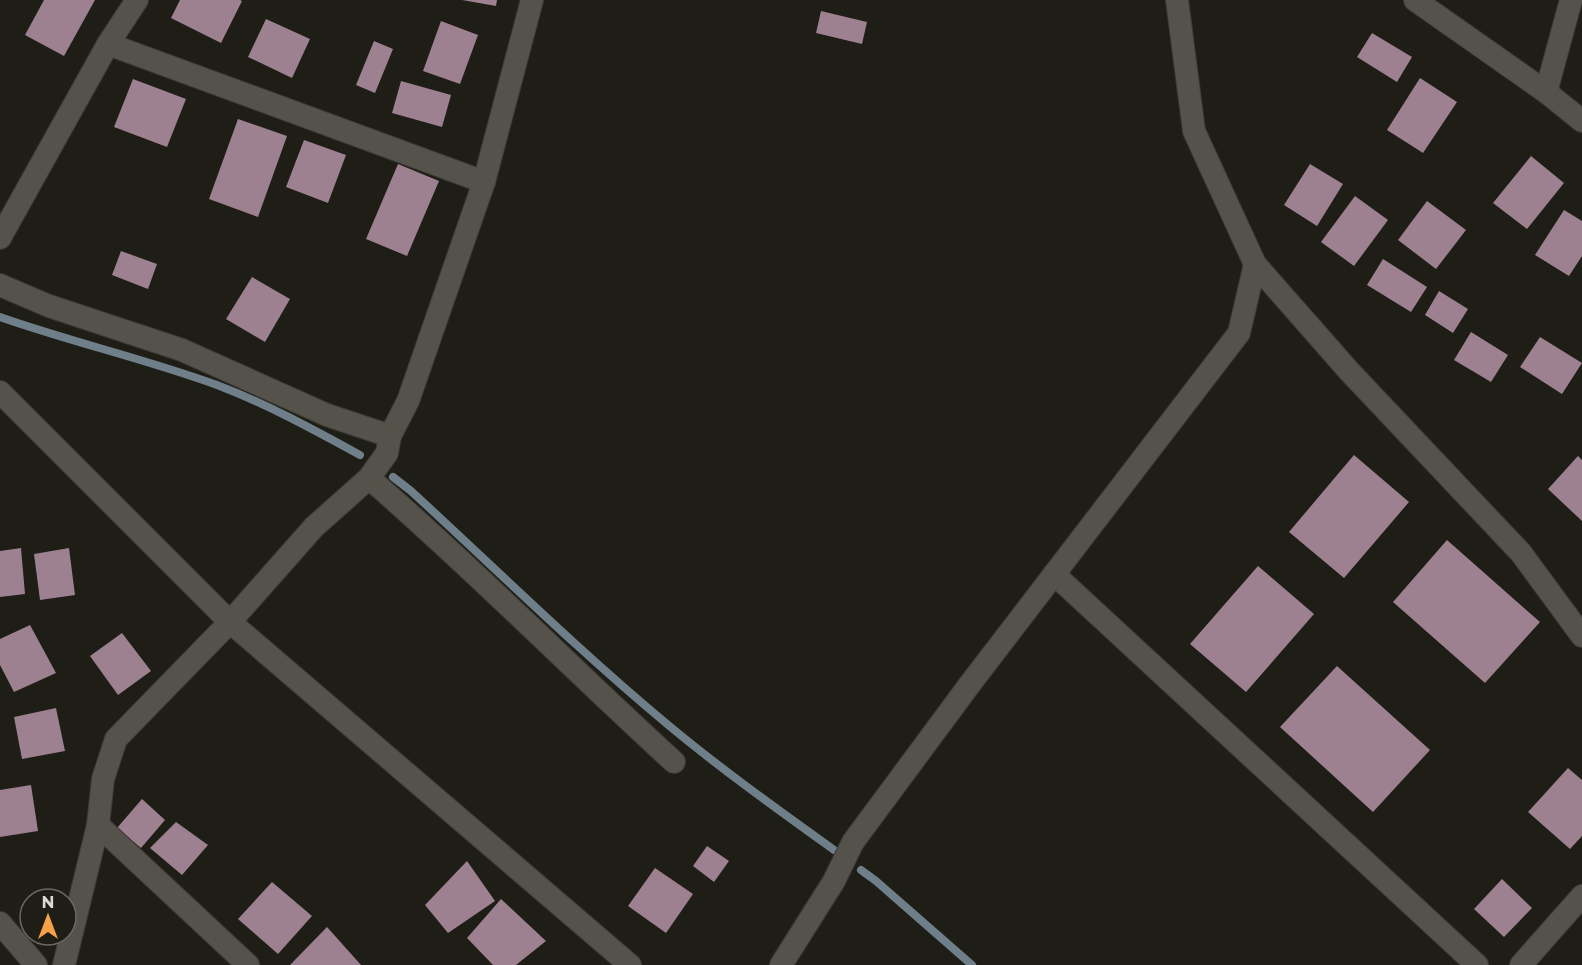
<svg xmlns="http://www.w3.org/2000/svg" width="1582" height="965" font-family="Montserrat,sans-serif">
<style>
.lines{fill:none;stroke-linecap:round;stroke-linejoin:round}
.stream{stroke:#6f7f8a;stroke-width:8}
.building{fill:#9e8190}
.street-casing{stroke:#3b3a35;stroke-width:24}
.street{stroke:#54524a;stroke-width:22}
</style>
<rect width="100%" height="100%" fill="#1e1d16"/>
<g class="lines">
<!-- stream -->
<g class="stream">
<path d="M0 317C71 342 146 359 217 385 267 404 314 430 360 455"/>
<path d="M393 477 411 491C496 569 578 650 667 724 721 769 777 809 834 850"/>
<path d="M861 870 876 881 972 965"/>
</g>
</g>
<!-- building -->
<g class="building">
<path d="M44 0H95L64 56 25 35Z"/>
<path d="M180 0H240L242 1 221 43 171 18Z"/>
<path d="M462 0H497L496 6Z"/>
<path d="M821 11 867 22 862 44 816 33Z"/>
<path d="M266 19 310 39 292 78 248 57Z"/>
<path d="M441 21 478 35 460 84 423 71Z"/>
<path d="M1372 33 1412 57 1397 82 1357 57Z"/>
<path d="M374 41 393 49 375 93 356 85Z"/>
<path d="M1420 78 1457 102 1423 153 1387 130Z"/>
<path d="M133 79 186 99 167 147 114 127Z"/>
<path d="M401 81 451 95 442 127 392 113Z"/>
<path d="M238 119 287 136 258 217 209 199Z"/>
<path d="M304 140 346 155 328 203 286 187Z"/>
<path d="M1531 156 1564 183 1527 229 1493 203Z"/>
<path d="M398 164 439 181 407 256 366 239Z"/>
<path d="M1310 164 1343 184 1317 226 1284 205Z"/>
<path d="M1355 196 1388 220 1354 266 1321 242Z"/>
<path d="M1427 201 1466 230 1436 269 1398 240Z"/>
<path d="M1564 210 1582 221V256L1569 276 1535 255Z"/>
<path d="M121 251 157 264 148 289 112 275Z"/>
<path d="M1383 259 1427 287 1411 312 1367 285Z"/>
<path d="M252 277 290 299 265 342 226 319Z"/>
<path d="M1439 291 1468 309 1453 333 1425 315Z"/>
<path d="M1471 332 1508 355 1491 382 1454 360Z"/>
<path d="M1540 337 1582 363 1562 394 1520 367Z"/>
<path d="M1354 455 1409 502 1344 578 1289 532Z"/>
<path d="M1578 456 1582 460V521L1548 489Z"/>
<path d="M1447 540 1540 622 1485 683 1393 602Z"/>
<path d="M21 548 25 594 0 597V551Z"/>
<path d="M69 548 75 595 40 600 34 554Z"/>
<path d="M1258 566 1314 614 1246 692 1190 644Z"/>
<path d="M30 625 56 673 14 692 0 665V639Z"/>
<path d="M122 633 151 671 118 695 90 656Z"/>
<path d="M1337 666 1430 750 1373 812 1280 727Z"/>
<path d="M56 708 65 751 22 759 14 717Z"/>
<path d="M1568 768 1582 780V836L1570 849 1528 812Z"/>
<path d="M31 785 38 831 0 837V790Z"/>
<path d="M142 799 165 820 141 848 117 828Z"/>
<path d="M176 822 208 845 182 875 150 848Z"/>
<path d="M707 846 729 861 714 882 693 866Z"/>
<path d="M467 861 495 901 448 933 425 905Z"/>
<path d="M655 868 693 894 666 933 628 906Z"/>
<path d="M1502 879 1532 908 1504 937 1474 909Z"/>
<path d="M272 882 312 916 278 954 238 919Z"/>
<path d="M501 899 546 941 516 965H493L467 938Z"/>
<path d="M327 927 361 965H290Z"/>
</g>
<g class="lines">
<defs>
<g id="street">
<path d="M1177 0 1194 131 1255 264 1349 371 1521 553 1582 636"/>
<path d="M1415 0 1546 92 1582 121"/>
<path d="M108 44 484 182"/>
<path d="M1546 92 1571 0"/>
<path d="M0 238 108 44 137 0"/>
<path d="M0 285 49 306 182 350 327 415 390 436 408 401 484 182 532 0"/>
<path d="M0 392 230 622 630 965"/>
<path d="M369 478C474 569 571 668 674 762"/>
<path d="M1054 574 1477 965"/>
<path d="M98 825 248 965"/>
<path d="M0 923 36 965"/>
<path d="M64 965 98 825 103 779 116 739 230 622 314 527 369 478 387 453 390 436"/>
<path d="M781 965 834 881 853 842 970 684 1239 333 1255 264"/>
<path d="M1521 965 1582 896"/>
</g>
</defs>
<!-- street casing -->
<use href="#street" class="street-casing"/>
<!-- street -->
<use href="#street" class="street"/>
</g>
<!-- north arrow -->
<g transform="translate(48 917)"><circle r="28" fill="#1e1d16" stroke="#6a6962" stroke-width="1.5"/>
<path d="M0-4.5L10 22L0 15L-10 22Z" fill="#f7a248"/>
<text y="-9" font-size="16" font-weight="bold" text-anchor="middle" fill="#dbdad5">N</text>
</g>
</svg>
